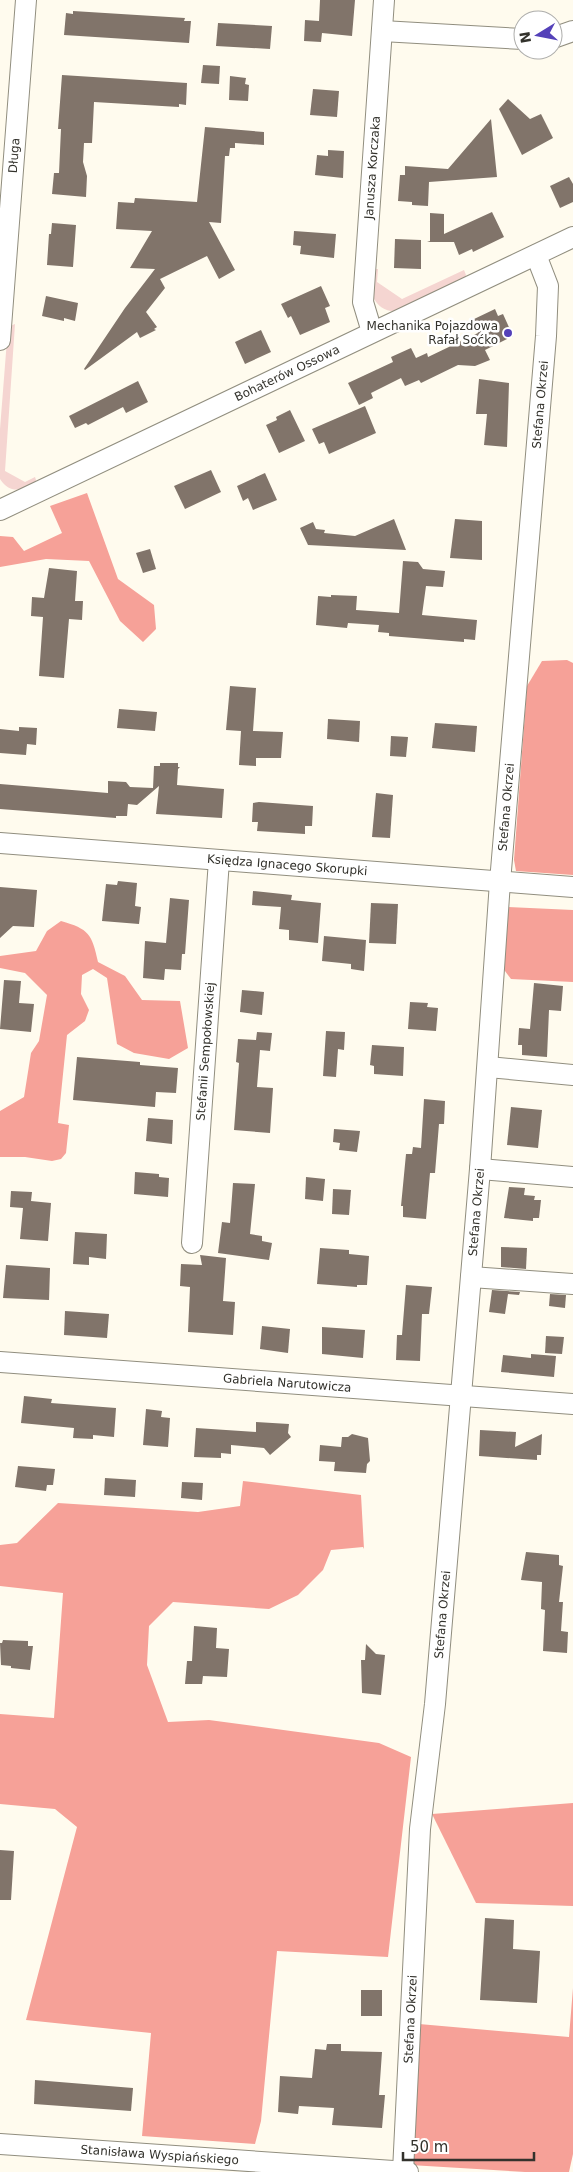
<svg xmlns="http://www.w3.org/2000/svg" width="573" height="2172" font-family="'DejaVu Sans',sans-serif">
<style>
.green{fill:#f5d5d1}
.forest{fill:#f6a198}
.building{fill:#81746a}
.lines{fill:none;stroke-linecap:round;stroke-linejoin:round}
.minor-casing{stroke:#918e7f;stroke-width:22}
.minor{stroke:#fff;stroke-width:20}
.poi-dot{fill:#5441b9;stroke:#fff;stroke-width:2}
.labels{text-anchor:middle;stroke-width:5;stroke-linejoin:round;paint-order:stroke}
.street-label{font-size:12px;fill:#33322c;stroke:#fff}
.poi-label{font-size:12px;fill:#33322c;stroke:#fff;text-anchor:end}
</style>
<rect width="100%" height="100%" fill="#fffbee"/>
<!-- green -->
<g class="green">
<path d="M375 269H378L377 282 402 299 464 270 466 275 464 281 397 311C386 312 378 307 373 297Z"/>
<path d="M15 324 5 471 25 482 35 477 36 480 34 485C20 490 10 494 0 479V429L8 327Z"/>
</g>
<!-- forest -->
<g class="forest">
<path d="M87 493 118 579 154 605 156 629 143 642 120 621 89 561 46 559 0 567V536L13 537 24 551 62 533 50 506Z"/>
<path d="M567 660 573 663V875L516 871 514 860 527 686 542 661Z"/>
<path d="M506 907 573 910V982L511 979 502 967Z"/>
<path d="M61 921C89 929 92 934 98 962L125 976 142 1000 180 1001 188 1048 169 1059 134 1053 117 1044 107 978 93 969 82 975 81 994 89 1010 85 1021 67 1035 58 1123 69 1125 66 1153 61 1159 52 1161 25 1157H0V1111L24 1097 31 1053 39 1041 47 995 25 973 0 968V956L36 951 47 931Z"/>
<path d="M243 1481 361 1495 364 1549 363 1547 331 1550 323 1570 298 1595 269 1609 173 1602 149 1626 147 1665 168 1722 209 1720 379 1743 411 1757 388 1957 277 1951 261 2121 255 2144 142 2136 151 2033 26 2020 77 1827 55 1809 0 1804V1714L54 1718 63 1593 0 1586V1545L17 1543 58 1503 198 1512 240 1506Z"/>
<path d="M573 1803V1906L476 1903 432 1814Z"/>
<path d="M573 1988V2154L569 2172H525L410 2165 419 2024 569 2037Z"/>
</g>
<!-- building -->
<g class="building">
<path d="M320 0H355L352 36 322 33 321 42 304 41 305 20 319 21Z"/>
<path d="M73 11 185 18 184 21H191L189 43 64 35 66 13 73 14Z"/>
<path d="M218 23 272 26 270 49 216 46Z"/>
<path d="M203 65 220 66 219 84 201 83Z"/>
<path d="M62 75 187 83 186 105 179 104V107L94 102 92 143H84L83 162 87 176 86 197 52 194 54 173H59L61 129H58Z"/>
<path d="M230 76 246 78 245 84 249 85 248 101 229 100Z"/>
<path d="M313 89 339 91 337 117 310 115Z"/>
<path d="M508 99 530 119 541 114 553 138 522 155 499 109Z"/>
<path d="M491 119 497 177 429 182 428 206 412 205V202L398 201 400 175H405V166L448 169Z"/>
<path d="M205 127 264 132V145L235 143V148H230L229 156H225L221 223 209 222 235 270 219 279 207 256 160 279 165 288 146 312 157 327 154 329 156 330 140 338 137 332 85 370 84 369 125 308 155 269 130 268 152 231 116 229 118 202 134 203 135 198 197 202Z"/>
<path d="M328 150 344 151 343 178 315 175 317 155 328 156Z"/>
<path d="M569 177 573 184V202L560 208 550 186Z"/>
<path d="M492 212 504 237 473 252 472 249 459 255 454 242H427L430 241V213L444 214V234Z"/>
<path d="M52 223 76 225 73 267 47 265 49 234H51Z"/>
<path d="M294 231 336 234 334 258 300 254 301 246 293 245Z"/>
<path d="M395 239 421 240V269L394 268Z"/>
<path d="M321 286 330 306 325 308 330 322 300 335 291 316 288 318 281 304Z"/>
<path d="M46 296 78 303 75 321 64 318V321L42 316Z"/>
<path d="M495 309 498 316 503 314 513 336 485 350 490 360 475 366 458 365 421 383 419 380 405 386 401 378 371 393 373 398 359 405 348 383 393 362 391 357 411 348 416 358 427 353 428 357 478 333 472 320Z"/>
<path d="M261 330 271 352 245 364 235 342Z"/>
<path d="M479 379 509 383 507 447 484 445 487 414H476Z"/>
<path d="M138 381 148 402 126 413 123 407 88 425 86 423 75 428 69 416Z"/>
<path d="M365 406 376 433 329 454 324 442 319 444 312 429Z"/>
<path d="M290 410 305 441 279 453 266 425 277 420 276 417Z"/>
<path d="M211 470 221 492 185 509 174 486Z"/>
<path d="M265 473 277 500 253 510 248 498 243 501 237 486Z"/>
<path d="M394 519 406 550 308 545 300 528 313 522 316 529 325 530 324 533 355 536Z"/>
<path d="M455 519 482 521V560L450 558Z"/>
<path d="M150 549 156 569 143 573 136 553Z"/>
<path d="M403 561 418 562 423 569 445 571 443 587 426 586 422 615 477 620 475 640 464 639V642L389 636V633L378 632 379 625 348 623 347 628 316 625 318 596 331 597V595L357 596 356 610 399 613Z"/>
<path d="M49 568 77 571 75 601H83L82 620 69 619 64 678 39 676 43 617 31 616 32 597 44 598Z"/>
<path d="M230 686 256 688 253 731 283 732 281 758H256V766L239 765 241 731 226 730Z"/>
<path d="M119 709 157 712 155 731 117 728Z"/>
<path d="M328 719 360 721 359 742 327 739Z"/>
<path d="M435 723 477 726 475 752 432 748Z"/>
<path d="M19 727 37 728 36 745 27 744 26 755 0 753V729L19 731Z"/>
<path d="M391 736 408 737 406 757 390 756Z"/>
<path d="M160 763H178V767H180L178 769 177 785 224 789 222 818 156 814 159 786 137 805 128 804 127 816H116V818L0 809V784L108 793V781L126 782 130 787 153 788 154 766H160Z"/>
<path d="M376 793 393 795 390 838 372 837Z"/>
<path d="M259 802 313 806 312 826H305V834L257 831 258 822H252L253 803Z"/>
<path d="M118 881 137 883 135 906 141 907 139 924 102 921 106 884 117 885Z"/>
<path d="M0 887 37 890 34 927 13 926 0 938Z"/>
<path d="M253 891 292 895 291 900 321 903 318 943 289 940V930L279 929 281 907 252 905Z"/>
<path d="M170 898 189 900 185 954H182L181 970 165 969 164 980 143 978 145 941 166 943Z"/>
<path d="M371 903 398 904 396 944 369 943Z"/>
<path d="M324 936 366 940 364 971 351 969V964L322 961Z"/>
<path d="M4 980 21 981 19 1003 34 1004 31 1032 0 1029Z"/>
<path d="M534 983 563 986 561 1011 549 1010 547 1057 522 1055V1045H518L519 1028 530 1029Z"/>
<path d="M242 990 264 992 262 1015 240 1012Z"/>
<path d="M410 1002 428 1003 427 1007 438 1008 436 1031 408 1029Z"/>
<path d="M326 1031 345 1032 344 1050 338 1049 336 1077 323 1076Z"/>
<path d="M257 1032 272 1033 270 1051 260 1050 257 1087 273 1088 270 1133 234 1130 239 1063 236 1062 238 1039 256 1040Z"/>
<path d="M372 1045 404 1047 403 1076 374 1074V1066L370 1065Z"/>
<path d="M77 1057 140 1062V1065L178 1068 176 1093 156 1092 155 1107 73 1100Z"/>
<path d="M424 1099 445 1101 444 1124H439L435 1173H430L426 1219 403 1217V1206H401L406 1154H412L413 1147 421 1148Z"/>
<path d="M511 1107 542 1110 538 1148 507 1145Z"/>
<path d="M148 1118 173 1120 172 1144 146 1141Z"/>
<path d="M334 1129 360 1131 357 1152 339 1150 340 1143 333 1142Z"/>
<path d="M135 1172 159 1174V1177L169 1178 168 1197 134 1194Z"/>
<path d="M306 1177 325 1179 323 1201 305 1199Z"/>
<path d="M233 1183 255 1184 250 1234 262 1236V1241L272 1243 269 1260 218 1253 222 1222 230 1223Z"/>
<path d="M509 1187 525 1188 524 1195 535 1196 534 1200H541L539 1218H533V1221L504 1218Z"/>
<path d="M333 1189 351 1190 349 1215 332 1214Z"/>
<path d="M11 1191 32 1192 31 1201 51 1203 48 1241 20 1239 23 1208 10 1207Z"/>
<path d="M75 1232 107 1234 106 1259 89 1257V1265L73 1264Z"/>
<path d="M501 1247 527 1248 526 1269 501 1267Z"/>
<path d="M320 1248 349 1250V1254L369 1256 367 1285H357V1287L317 1284Z"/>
<path d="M200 1255 226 1258 223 1301 235 1302 233 1335 188 1332 190 1287 180 1286 181 1264 202 1265Z"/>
<path d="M6 1265 50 1268 49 1300 3 1298Z"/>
<path d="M406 1285 432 1287 429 1314H422L420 1361 396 1360 397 1335H402Z"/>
<path d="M492 1290 520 1292 519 1295 508 1294 505 1314 489 1312Z"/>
<path d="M550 1294 566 1295 565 1308 549 1306Z"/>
<path d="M65 1311 109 1314 107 1338 64 1335Z"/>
<path d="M262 1326 290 1329 288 1353 260 1349Z"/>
<path d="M322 1327 365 1330 363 1358 322 1354Z"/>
<path d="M546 1336 564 1337 562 1354 545 1353Z"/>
<path d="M531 1354 556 1356 554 1377 501 1372 503 1355 531 1358Z"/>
<path d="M24 1396 52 1399 51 1403 116 1408 114 1437 93 1435V1439L73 1438 74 1428 21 1423Z"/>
<path d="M146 1409 162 1411 161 1417 170 1418 168 1447 143 1445Z"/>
<path d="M256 1422 289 1424 288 1433 291 1437 270 1455 264 1448 231 1445V1454L221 1453V1458L194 1457 196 1428 256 1432Z"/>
<path d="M480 1430 516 1432 515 1447 542 1434 541 1455H537V1460L479 1456Z"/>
<path d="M352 1434 368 1438 370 1461 367 1464 366 1473 334 1471 335 1462 319 1461 320 1445 341 1447 342 1437H348Z"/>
<path d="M18 1466 55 1469 53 1485H47L46 1491 15 1487Z"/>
<path d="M105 1478 136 1480 135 1497 104 1495Z"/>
<path d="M182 1482 203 1483 202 1500 181 1498Z"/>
<path d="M526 1552 559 1555V1565L563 1566 559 1602H563L561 1631 568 1632 567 1653 543 1651 545 1610 541 1609 542 1582 521 1580Z"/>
<path d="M194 1626 217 1628 216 1648 229 1649 227 1677 203 1676 202 1684H185L187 1661H192Z"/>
<path d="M3 1640 28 1641V1646H33L30 1670 11 1668V1666L1 1665 0 1643H2Z"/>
<path d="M366 1644 376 1654 385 1655 381 1695 362 1693 361 1660H365Z"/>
<path d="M0 1850 14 1851 11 1900H0Z"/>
<path d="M485 1918 514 1920 513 1949 540 1951 537 2003 480 2000Z"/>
<rect x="361" y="1990" width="21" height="26"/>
<path d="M327 2044H341V2051L382 2052 379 2095H385L382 2128 332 2125 334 2108 299 2106 298 2114 278 2112 280 2076 312 2078 315 2049 326 2050Z"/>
<path d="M35 2080 133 2088 131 2111 34 2104Z"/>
</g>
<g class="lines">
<defs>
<g id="minor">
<path d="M382 31 523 39"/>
<path d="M553 38 573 31"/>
<path id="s1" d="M372 332 363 302 384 0"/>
<path id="s2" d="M0 340 26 0"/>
<path id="s3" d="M0 510 573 237"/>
<path id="s4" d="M0 843 573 887"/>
<path d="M488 1067 573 1075"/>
<path d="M480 1169 573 1177"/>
<path id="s5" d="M192 1243 219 860"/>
<path d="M471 1277 573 1284"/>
<path id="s6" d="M0 1362 573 1404"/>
<path id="s7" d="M0 2144 408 2172"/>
<path id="s8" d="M403 2171 420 1829 435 1704 480 1169 500 882 546 336 548 286 536 255"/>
</g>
</defs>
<!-- minor casing -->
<use href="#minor" class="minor-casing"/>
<!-- minor -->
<use href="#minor" class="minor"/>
</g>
<!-- markers -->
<circle class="poi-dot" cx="508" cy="333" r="5"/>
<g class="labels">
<!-- street labels -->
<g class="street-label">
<text dy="4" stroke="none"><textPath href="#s2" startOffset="185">Długa</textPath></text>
<text dy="4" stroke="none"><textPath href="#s1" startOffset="166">Janusza Korczaka</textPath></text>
<text dy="4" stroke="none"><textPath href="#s3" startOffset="318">Bohaterów Ossowa</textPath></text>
<text dy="4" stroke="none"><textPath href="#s8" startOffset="1772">Stefana Okrzei</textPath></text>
<text dy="4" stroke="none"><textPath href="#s8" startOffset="1368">Stefana Okrzei</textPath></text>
<text dy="4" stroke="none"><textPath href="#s4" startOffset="288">Księdza Ignacego Skorupki</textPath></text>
<text dy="4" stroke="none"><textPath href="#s5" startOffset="192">Stefanii Sempołowskiej</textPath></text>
<text dy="4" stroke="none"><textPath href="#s8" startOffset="962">Stefana Okrzei</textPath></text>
<text dy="4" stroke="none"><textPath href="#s6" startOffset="288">Gabriela Narutowicza</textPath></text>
<text dy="4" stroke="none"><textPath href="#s8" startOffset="558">Stefana Okrzei</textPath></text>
<text dy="4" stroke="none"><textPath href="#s8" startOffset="152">Stefana Okrzei</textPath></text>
<text dy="4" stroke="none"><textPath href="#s7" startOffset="160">Stanisława Wyspiańskiego</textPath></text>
</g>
<!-- poi labels -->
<g class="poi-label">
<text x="498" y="330">Mechanika Pojazdowa<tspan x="498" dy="14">Rafał Soćko</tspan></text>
</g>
</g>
<!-- north arrow -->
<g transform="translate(538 35) rotate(260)"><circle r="24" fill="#ffffff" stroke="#adadab"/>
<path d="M0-4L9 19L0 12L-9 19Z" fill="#5441b9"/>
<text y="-8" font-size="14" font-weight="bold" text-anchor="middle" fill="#33322c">N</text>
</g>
<!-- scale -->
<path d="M403 2152v8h131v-8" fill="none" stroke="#33322c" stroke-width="2.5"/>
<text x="410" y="2152" font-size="15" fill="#33322c" stroke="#ffffff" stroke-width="4" paint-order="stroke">50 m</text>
</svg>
